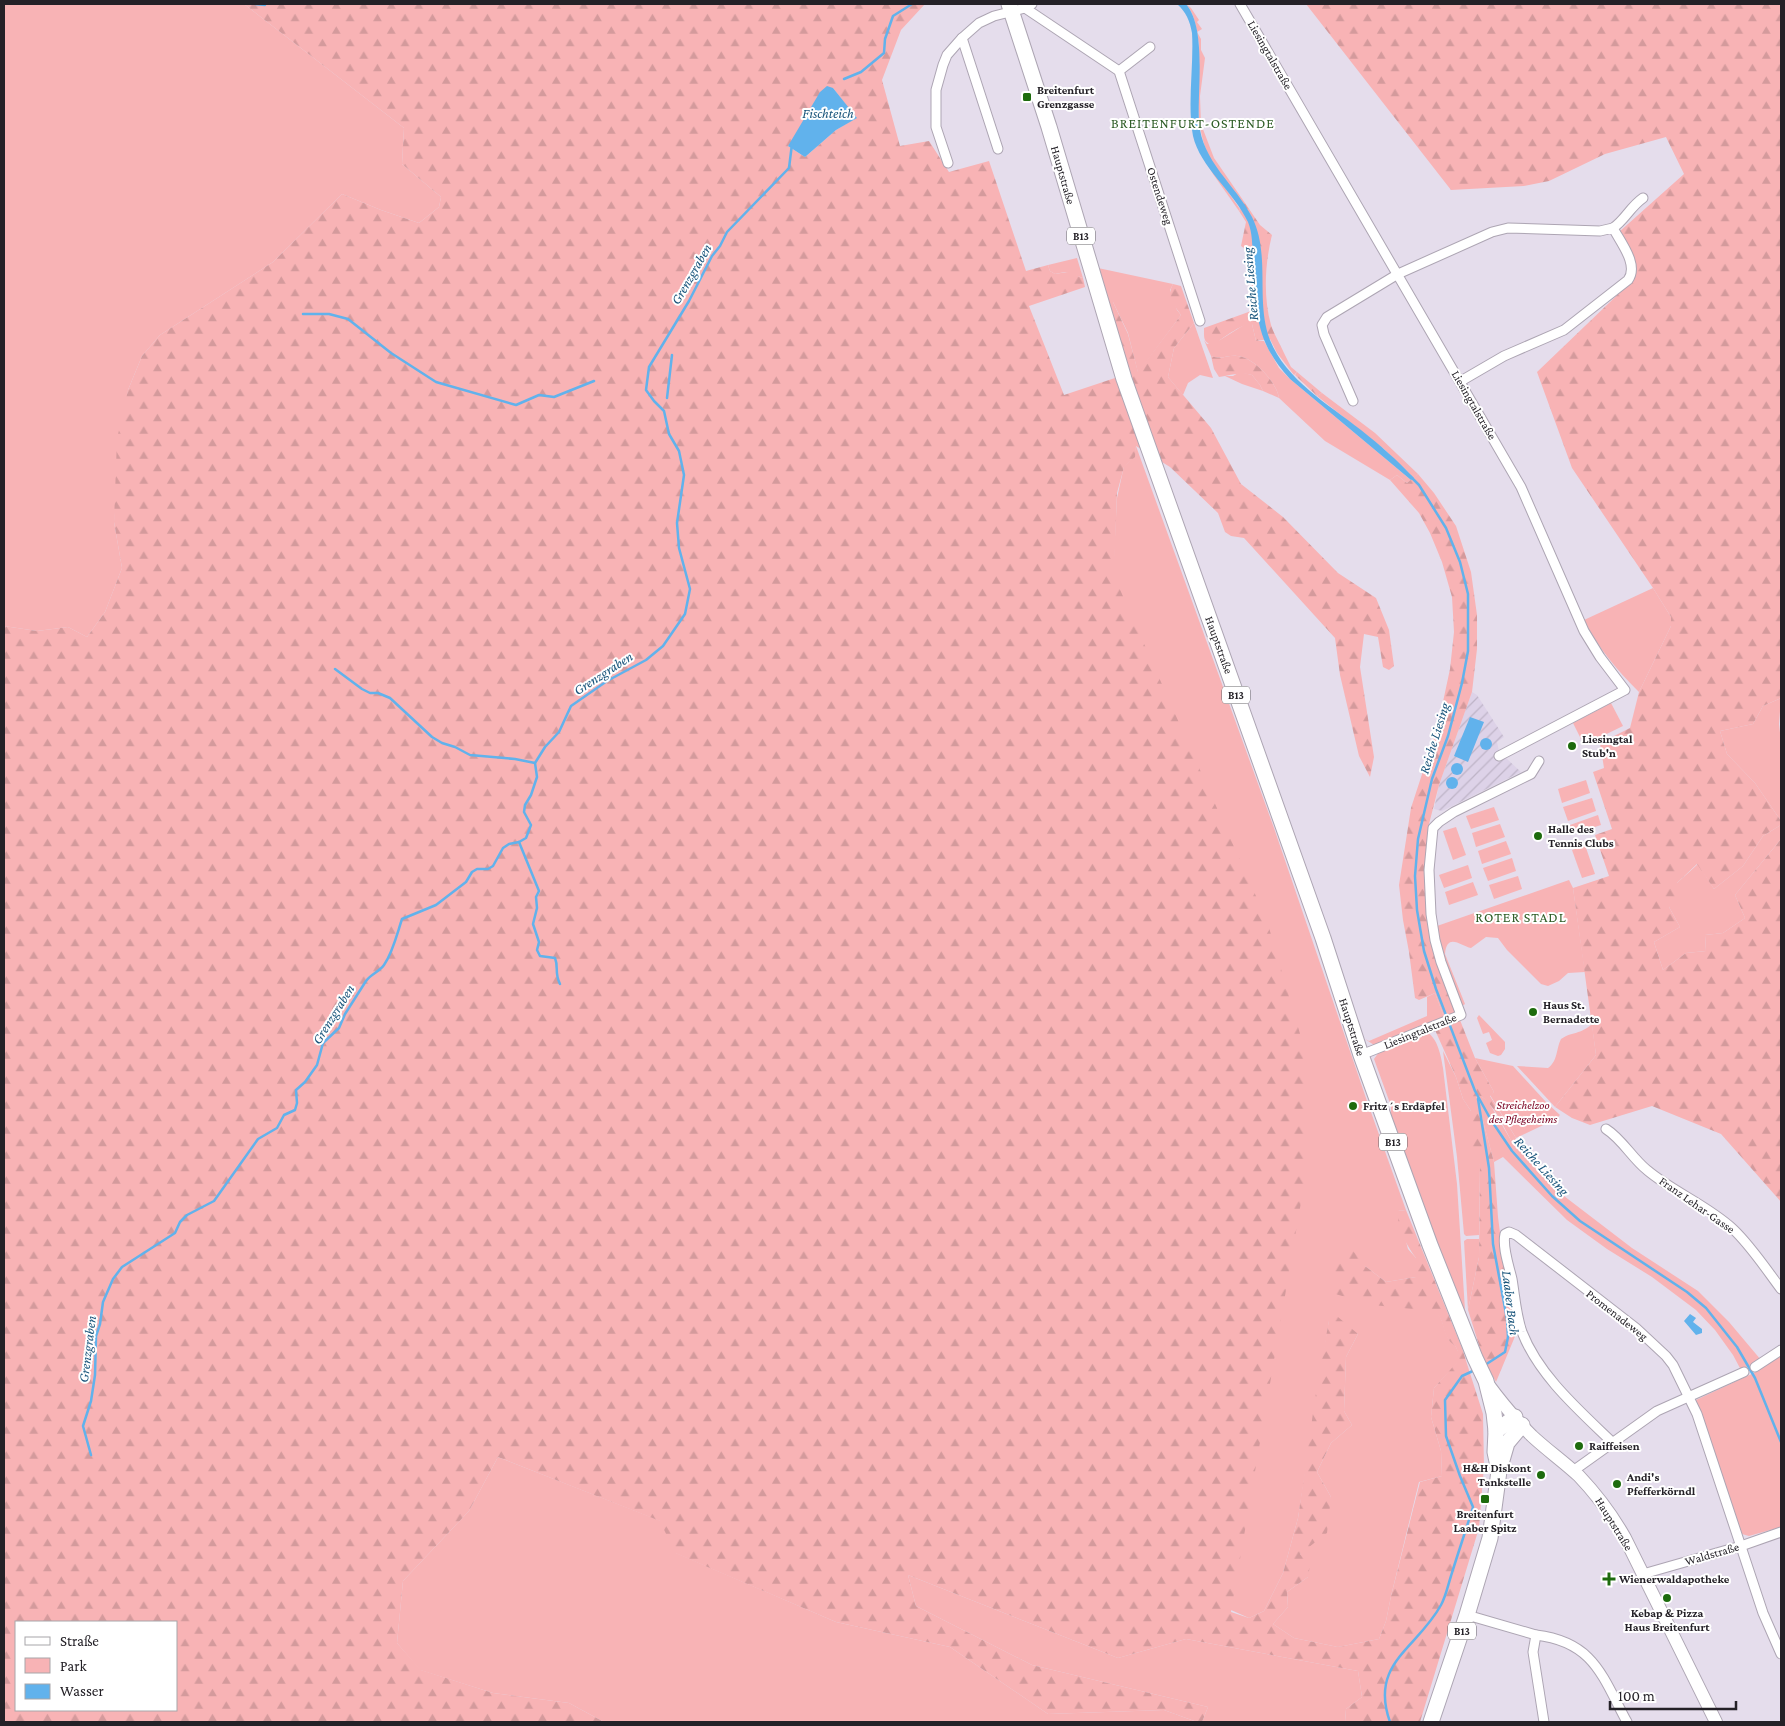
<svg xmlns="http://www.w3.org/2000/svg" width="1785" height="1726" font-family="'Crimson Pro',serif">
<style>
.industrial{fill:url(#industrial-furrows)}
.green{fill:#f8b3b5}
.forest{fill:url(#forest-firs);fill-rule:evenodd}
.water{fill:#61b2ec}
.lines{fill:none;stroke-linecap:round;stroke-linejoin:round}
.stream{stroke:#61b2ec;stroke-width:2.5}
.minor-casing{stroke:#ada5b3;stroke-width:11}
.secondary-casing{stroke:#ada5b3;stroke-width:14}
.primary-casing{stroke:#ada5b3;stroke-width:17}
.minor{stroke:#fff;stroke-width:9}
.secondary{stroke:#fff;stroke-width:12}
.primary{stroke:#fff;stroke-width:15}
.poi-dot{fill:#1d6b0d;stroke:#fff;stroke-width:2}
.labels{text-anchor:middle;stroke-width:4;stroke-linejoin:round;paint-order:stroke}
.shield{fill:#fff;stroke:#666468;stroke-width:1}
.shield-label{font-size:11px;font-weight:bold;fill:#242127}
.street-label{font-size:12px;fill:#242127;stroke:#fff}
.poi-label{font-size:12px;font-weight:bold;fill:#242127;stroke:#fff;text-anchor:start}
.park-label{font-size:12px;font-style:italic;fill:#790020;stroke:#fff}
.water-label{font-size:14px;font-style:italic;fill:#18547b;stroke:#fff}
.neighbourhood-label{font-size:14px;letter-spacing:1px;fill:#2d5c25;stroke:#fff}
</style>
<defs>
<pattern id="industrial-furrows" width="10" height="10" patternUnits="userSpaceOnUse" patternTransform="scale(1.25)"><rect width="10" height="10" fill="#ddd2e8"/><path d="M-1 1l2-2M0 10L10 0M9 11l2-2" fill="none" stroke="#beb4c7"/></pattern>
<pattern id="forest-firs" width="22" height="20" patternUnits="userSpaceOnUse" patternTransform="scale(1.25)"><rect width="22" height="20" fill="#f8b3b5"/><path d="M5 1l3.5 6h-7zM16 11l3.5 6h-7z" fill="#d49a9c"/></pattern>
</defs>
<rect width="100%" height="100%" fill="#e5ddec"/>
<!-- industrial -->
<path class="industrial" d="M1472 692 1477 695 1504 737 1497 742 1501 760 1506 758 1521 772 1442 811 1434 809 1439 785Z"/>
<!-- green -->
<g class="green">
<path d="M4 4H244L404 128 402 164 441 197 439 207 419 223 381 210 342 194 273 262 160 335 142 356 128 390 114 522 122 568 105 612 87 637 68 627 37 631 4 626Z"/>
<path d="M1186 4 1191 8 1199 20 1197 22 1202 29 1197 32 1201 39V50L1205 58 1200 96 1201 124 1214 158 1245 203 1244 205C1233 189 1219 175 1210 158 1193 127 1199 78 1199 44 1196 29 1196 16 1186 4Z"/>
<path d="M1202 155 1240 209 1239 211 1213 174Z"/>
<path d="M1077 258 1083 278 1065 272 1055 274 1050 271 1048 265Z"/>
<path d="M1098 268 1173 284 1170 290 1177 310 1181 315 1138 373 1128 333 1113 302H1105Z"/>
<path d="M1194 323 1213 378 1200 375 1188 383 1183 395 1168 377 1174 348Z"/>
<path d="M1247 323 1252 324 1256 341H1264L1279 368 1290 379 1411 480 1407 483 1397 475 1390 480 1325 441 1279 398C1277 383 1254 357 1237 356 1227 355 1223 360 1211 356L1204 340 1207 344 1220 340Z"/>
<path d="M1277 353H1284L1291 367 1297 372 1294 375Z"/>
<path d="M1240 372 1252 375 1260 385 1263 391 1242 384 1225 376H1233Z"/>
<path d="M1322 393 1375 433 1418 474 1414 478 1384 449 1317 396Z"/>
<path d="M1136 446 1274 828 1367 1101 1406 1210 1398 1211 1408 1249 1416 1258V1277L1386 1282 1365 1266 1336 1263 1437 1313C1444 1321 1443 1328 1447 1336 1453 1348 1457 1341 1460 1360L1434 1388 1431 1417 1441 1451 1442 1476 1419 1482 1391 1596 1386 1621 1379 1639 1338 1647 1294 1638 1273 1624 1288 1607 1287 1592 1308 1577 1300 1554 1331 1497 1317 1472 1331 1443 1352 1425 1344 1411 1346 1357 1358 1334 1329 1321 1298 1518 1283 1573 1264 1611 1249 1618 1231 1610 1113 576 1117 498 1124 466C1132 461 1135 455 1136 446Z"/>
<path d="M1653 588 1671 617V626L1639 692C1616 669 1599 649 1584 620Z"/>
<path d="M1781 698 1779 724 1781 741V821L1755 783 1727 754 1720 731 1753 724 1763 706Z"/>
<path d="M1611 703 1623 726 1584 745 1573 723Z"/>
<path d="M1586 780 1590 793 1562 803 1558 789Z"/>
<path d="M1592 798 1596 811 1568 821 1563 807Z"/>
<path d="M1494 807 1499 820 1471 829 1466 816Z"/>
<path d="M1598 815 1601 825 1573 834 1570 825Z"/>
<path d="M1500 824 1505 837 1476 847 1472 833Z"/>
<path d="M1781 825V839L1735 895 1745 918 1723 933 1705 935 1706 951 1686 953 1663 970 1654 942 1680 927 1669 907 1677 883 1698 864 1714 889 1743 866 1763 836Z"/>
<path d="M1456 827 1466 855 1453 860 1443 831Z"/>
<path d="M1506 841 1511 854 1482 864 1478 851Z"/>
<path d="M1585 845 1595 874 1582 878 1572 850Z"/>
<path d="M1512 858 1516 871 1488 881 1483 868Z"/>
<path d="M1468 865 1472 878 1444 888 1439 875Z"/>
<path d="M1518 876 1522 889 1494 899 1489 885Z"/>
<path d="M1569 880 1573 888 1585 972 1568 973 1559 981 1548 986 1541 984 1507 950 1498 938 1486 937 1471 948C1461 946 1447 932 1445 954L1465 1004 1462 1006 1442 957 1437 926Z"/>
<path d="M1473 882 1478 895 1449 905 1445 892Z"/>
<path d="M1435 993 1444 1017 1374 1045 1365 1039 1369 1041 1427 1016V997Z"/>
<path d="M1479 1015 1505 1042V1049L1501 1055 1498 1056 1490 1053 1486 1043 1492 1040 1489 1032 1483 1034 1477 1018Z"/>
<path d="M1592 1024 1596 1055 1555 1107 1517 1066 1548 1068C1558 1061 1556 1049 1561 1039 1573 1031 1580 1035 1592 1024Z"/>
<path d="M1427 1032C1438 1039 1441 1056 1443 1068L1457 1184 1465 1310 1477 1346 1465 1320 1391 1116V1106L1374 1059 1379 1052Z"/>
<path d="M1443 1051 1456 1077 1463 1099 1471 1111V1122L1480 1165 1479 1235 1466 1236 1464 1234 1457 1157Z"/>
<path d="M1475 1058 1513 1066 1546 1102 1560 1115 1556 1119 1516 1138 1490 1095 1494 1092Z"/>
<path d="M1476 1095H1479L1488 1101 1512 1142 1564 1196 1632 1248 1698 1291 1729 1322 1761 1360 1741 1370 1733 1355 1715 1330 1696 1310 1652 1277 1607 1249 1567 1220 1503 1157 1494 1162Z"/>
<path d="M1467 1239H1479V1257L1468 1310 1464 1241Z"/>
<path d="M1781 1355V1527L1749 1536 1742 1534 1696 1400 1758 1371Z"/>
<path d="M498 1457 661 1521 676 1553 836 1622 950 1647 1048 1714 1164 1710 1197 1722H604L569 1703 493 1693 420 1670 397 1643 403 1581 469 1511Z"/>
<path d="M908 1575 1118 1658 1186 1639 1358 1671 1362 1697 1346 1709 1345 1722H1368H1202L1208 1707 1032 1665 916 1606Z"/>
</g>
<!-- forest -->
<g class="forest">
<path d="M244 4H925L901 30 882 80 900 146 929 141 949 172 989 161 1026 271 1048 265 1050 271 1055 274C1061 273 1066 271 1072 273 1076 274 1078 277 1083 278L1085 287 1029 306 1064 395 1121 376 1105 302H1113L1128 334 1138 372 1181 315C1174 305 1166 296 1173 284L1181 286 1194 323 1174 348 1168 377 1211 428 1241 484 1283 517 1338 573 1376 598 1389 630 1394 666 1389 670 1383 667 1378 637 1364 634 1360 667 1374 757 1370 777 1359 756 1340 675 1335 638 1244 538 1231 536 1225 532 1218 513 1170 467 1136 446 1135 457 1124 467 1117 493 1114 576 1267 921 1303 1044 1307 1167 1231 1612 1249 1618 1264 1611 1283 1573 1298 1518 1315 1399 1329 1320 1338 1317 1358 1334 1346 1357 1344 1411 1352 1425 1331 1443 1317 1472 1331 1497 1327 1533 1300 1554 1310 1565 1308 1577 1287 1592 1288 1607 1273 1624 1294 1638 1338 1647 1379 1639 1386 1621 1391 1596 1420 1482 1442 1476 1441 1451 1431 1417 1434 1388 1459 1360C1457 1341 1454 1349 1447 1337 1441 1326 1445 1317 1431 1311L1373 1305 1332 1293 1336 1263 1351 1248 1365 1266 1386 1282 1416 1277V1258C1407 1246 1396 1227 1398 1211L1406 1210 1462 1348 1483 1414 1484 1466 1479 1528 1420 1722H1345L1346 1709 1362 1697 1358 1671 1186 1639 1118 1658 908 1575 916 1606 1032 1665 1208 1707 1202 1722H1197L1164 1710 1048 1714 950 1647 836 1622 675 1553 660 1521 498 1457 469 1511 403 1581 397 1643 421 1670 493 1693 569 1703 604 1722H4V626L37 631 68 627 87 637 105 612 122 568 114 522 117 439 128 390 142 356 160 335 273 262 342 194 381 210 419 223 439 207 441 197 402 164 404 128ZM833 88 856 118 836 130 805 157 788 146ZM16 1622H176V1710H16Z"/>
<path d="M1306 4H1781V698L1763 706 1753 724 1720 731 1727 754 1755 783 1781 821V825L1763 836 1743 866 1714 889 1697 864 1677 883 1686 899 1669 907 1680 927 1654 942 1663 970 1686 953 1706 951 1705 935 1723 933 1745 918 1735 895 1781 839V1202L1721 1134 1652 1106 1590 1125 1572 1118 1555 1107 1596 1055 1573 888 1609 876 1595 835 1612 829 1593 772 1604 768 1600 743 1630 728 1639 692 1671 626V617L1653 588 1572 468 1537 372 1634 279 1635 266 1619 232 1684 174 1666 137 1605 154 1549 181 1524 186 1451 190Z"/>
<path d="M1245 203 1260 225 1272 235C1265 263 1263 296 1271 325 1274 334 1280 344 1284 353H1277L1270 339 1256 341 1252 324C1242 323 1222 339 1213 345 1203 343 1204 338 1204 328L1254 310 1248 251 1241 246 1246 222 1239 211Z"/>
<path d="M1211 356C1223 360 1227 355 1237 356 1254 357 1277 383 1279 398L1263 391 1260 385 1252 375C1241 372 1231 375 1219 377L1214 369Z"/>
<path d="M1297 372 1322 393 1317 396 1295 375Z"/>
<path d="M1418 474 1434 493 1456 526 1471 572 1477 615V649L1472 692 1439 785 1428 828 1425 876 1429 922 1457 1012 1444 1017 1435 993 1419 1000 1415 998 1409 952 1403 920 1399 885 1411 808 1438 725 1450 669 1454 632 1452 597 1442 562 1430 533 1419 513 1390 480 1397 475 1407 483Z"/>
<path d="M1460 1020 1475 1058 1494 1092 1490 1096 1516 1138 1514 1144 1512 1142C1505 1130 1491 1096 1476 1095L1494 1162 1498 1217 1506 1280 1516 1334 1496 1382 1483 1358 1468 1310 1479 1257 1480 1165 1471 1155V1111L1463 1099 1456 1077 1435 1030Z"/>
</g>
<!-- water -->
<g class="water">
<path d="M1177 4H1186C1207 29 1197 90 1199 122 1202 162 1235 184 1252 217 1271 255 1255 301 1270 340 1286 380 1328 404 1361 430 1380 445 1397 460 1414 478L1411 480 1290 379C1253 339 1257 310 1253 259 1252 247 1253 234 1248 222 1234 192 1200 167 1193 136 1187 104 1194 66 1192 33 1190 21 1186 12 1177 4Z"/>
<path d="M827 86 833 88 857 118 836 130 805 157 788 146 820 92Z"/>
<path d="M1470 717 1484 722 1468 762 1454 756Z"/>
<circle cx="1486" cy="744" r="6"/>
<circle cx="1457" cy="769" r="6"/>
<circle cx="1452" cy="783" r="6"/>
<path d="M1690 1314 1696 1318 1693 1322 1702 1329V1333L1696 1335 1684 1321Z"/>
</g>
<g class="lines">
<!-- stream -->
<g class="stream">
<path d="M255 4 265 5"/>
<path d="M844 79 861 72 884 53 885 39 893 16 912 4"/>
<path d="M303 314H329L348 319 391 353 436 382 516 405 539 395 554 397 594 381"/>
<path d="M667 398 672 355"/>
<path d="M1410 476 1419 485 1446 528 1460 562 1468 594V651L1462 683 1448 736 1432 779 1418 839 1415 876 1417 910 1424 951 1436 989 1475 1091 1491 1120 1512 1151 1552 1196 1580 1221 1687 1292 1706 1308 1737 1347 1755 1378 1781 1442"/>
<path d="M335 669 362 689 370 693H378L390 698 432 737 442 743 455 747 470 755 515 759 535 763"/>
<path d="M519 842 539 891 536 897 537 908 533 924 539 942 537 950 540 956 555 958C559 968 554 972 560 984"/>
<path d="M1478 1099 1489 1168 1493 1244 1507 1319 1508 1337 1505 1352 1485 1365"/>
<path d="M91 1455 83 1426 91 1401 95 1375 96 1336 100 1324 103 1302 113 1279 122 1267 175 1233 180 1222 187 1215 214 1201 258 1139 277 1128 284 1115 295 1110 297 1103 296 1090 305 1082 317 1065 323 1043 339 1028 345 1014 366 981C371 974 379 972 384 965 393 952 397 934 402 919L436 905 466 882 472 872 477 869H488L493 866 503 848 509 844 519 842 526 838 531 825 524 812 525 805 531 795 537 777 535 763 545 747 559 732 571 706 607 681 646 660 663 646 685 614 690 589 679 548 677 523 684 475 679 451 669 434 664 411 654 401 646 390 649 367 689 301 712 256 720 246 727 232 789 168 792 144"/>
<path d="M1390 1722C1369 1663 1417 1649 1441 1605 1446 1596 1448 1585 1451 1576 1458 1553 1466 1530 1473 1507L1460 1476 1446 1436 1445 1400 1462 1376 1475 1370"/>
</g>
<defs>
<g id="minor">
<path d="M1240 4 1521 487 1584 631 1600 657 1625 690 1499 756"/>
<path d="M1025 8 1119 71 1200 321"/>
<path d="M962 38 998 149"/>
<path d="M1119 71 1150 47"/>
<path d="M948 163 936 127V90L943 65 947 55 962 38 979 23 994 16 1025 8 1032 4"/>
<path d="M1613 228C1625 220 1630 207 1643 198"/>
<path d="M1353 401 1324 334 1322 325 1327 317 1398 274 1492 232 1508 228 1600 231 1613 228C1621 243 1639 265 1628 280L1564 330 1504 356 1461 381"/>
<path d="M1361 1055 1461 1015 1441 962 1435 940 1431 914 1429 870 1433 828 1439 822 1454 812 1531 774 1539 761"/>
<path d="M1606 1129C1622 1139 1632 1158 1647 1170 1673 1192 1707 1205 1733 1229 1751 1246 1766 1269 1781 1289"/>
<path d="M1755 1367 1781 1350"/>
<path d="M1613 1443C1580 1411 1539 1376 1522 1332 1516 1315 1515 1297 1512 1279 1509 1266 1502 1247 1505 1234L1509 1232 1516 1235 1636 1328 1666 1356 1673 1365 1697 1414 1763 1613 1781 1654"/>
<path d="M1573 1471 1657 1411 1744 1372"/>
<path d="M1643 1574 1741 1546 1781 1532"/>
<path d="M1467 1615 1536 1635 1533 1652 1544 1722"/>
<path d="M1536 1635C1594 1642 1602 1676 1627 1722"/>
</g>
<path id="secondary" d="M1487 1383C1501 1402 1516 1420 1532 1436 1547 1450 1564 1462 1579 1476 1597 1495 1612 1515 1625 1538L1716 1722"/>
<g id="primary">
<path d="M1009 4 1049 127 1124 379 1323 938 1361 1055 1430 1245 1475 1358 1486 1381 1494 1413 1496 1431 1495 1452 1499 1471 1490 1538 1467 1615 1431 1722"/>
<path d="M1496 1431 1515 1417"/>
<path d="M1500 1467 1507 1443 1522 1425"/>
</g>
</defs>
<!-- minor casing -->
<use href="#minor" class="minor-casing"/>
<!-- secondary casing -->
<use href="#secondary" class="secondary-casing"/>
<!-- primary casing -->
<use href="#primary" class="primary-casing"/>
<!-- minor -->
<use href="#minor" class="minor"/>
<!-- secondary -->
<use href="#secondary" class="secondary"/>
<!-- primary -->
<use href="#primary" class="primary"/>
</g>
<!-- markers -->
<g class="poi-dot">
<rect x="1022" y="92" width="10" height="10" rx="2.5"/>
<circle cx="1572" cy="746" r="5"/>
<circle cx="1538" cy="836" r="5"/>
<circle cx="1533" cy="1012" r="5"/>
<circle cx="1353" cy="1106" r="5"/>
<circle cx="1579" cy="1446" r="5"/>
<circle cx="1541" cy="1475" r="5"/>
<circle cx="1617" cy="1484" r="5"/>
<rect x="1480" y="1494" width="10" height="10" rx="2.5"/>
<path d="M1606.5 1571.5h5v5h5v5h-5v5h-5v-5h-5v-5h5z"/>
<circle cx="1667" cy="1598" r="5"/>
</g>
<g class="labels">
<!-- shield labels -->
<g class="shield">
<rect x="1067" y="227.5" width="28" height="17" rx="4"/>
<rect x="1222" y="686.5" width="28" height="17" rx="4"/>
<rect x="1379" y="1133.5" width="28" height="17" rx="4"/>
<rect x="1448" y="1622.5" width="28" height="17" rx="4"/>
</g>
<g class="shield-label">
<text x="1081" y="240">B13</text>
<text x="1236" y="699">B13</text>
<text x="1393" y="1146">B13</text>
<text x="1462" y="1635">B13</text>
</g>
<!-- street labels -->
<g class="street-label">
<text transform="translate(1270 55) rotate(60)" y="4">Liesingtalstraße</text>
<text transform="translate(1063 175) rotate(74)" y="4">Hauptstraße</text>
<text transform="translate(1160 196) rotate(72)" y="4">Ostendeweg</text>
<text transform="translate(1474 405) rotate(60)" y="4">Liesingtalstraße</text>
<text transform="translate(1219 645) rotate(70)" y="4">Hauptstraße</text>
<text transform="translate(1352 1027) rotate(72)" y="4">Hauptstraße</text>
<text transform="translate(1420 1031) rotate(-22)" y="4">Liesingtalstraße</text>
<text transform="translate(1697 1205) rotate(35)" y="4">Franz Lehar-Gasse</text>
<text transform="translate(1617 1315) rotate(38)" y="4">Promenadeweg</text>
<text transform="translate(1614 1524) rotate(58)" y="4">Hauptstraße</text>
<text transform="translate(1712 1554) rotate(-16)" y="4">Waldstraße</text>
</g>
<!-- poi labels -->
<g class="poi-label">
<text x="1037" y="94">Breitenfurt<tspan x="1037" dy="14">Grenzgasse</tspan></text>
<text x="1582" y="743">Liesingtal<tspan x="1582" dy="14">Stub'n</tspan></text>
<text x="1548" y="833">Halle des<tspan x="1548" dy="14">Tennis Clubs</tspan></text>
<text x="1543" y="1009">Haus St.<tspan x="1543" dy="14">Bernadette</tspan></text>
<text x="1363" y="1110">Fritz´s Erdäpfel</text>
<text x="1589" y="1450">Raiffeisen</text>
<text x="1531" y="1472" text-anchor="end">H&amp;H Diskont<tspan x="1531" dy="14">Tankstelle</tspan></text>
<text x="1627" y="1481">Andi's<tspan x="1627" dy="14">Pfefferkörndl</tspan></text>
<text x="1485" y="1518" text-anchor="middle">Breitenfurt<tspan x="1485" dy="14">Laaber Spitz</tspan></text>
<text x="1619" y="1583">Wienerwaldapotheke</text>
<text x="1667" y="1617" text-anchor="middle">Kebap &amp; Pizza<tspan x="1667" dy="14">Haus Breitenfurt</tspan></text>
</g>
<!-- park labels -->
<g class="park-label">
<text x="1523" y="1109">Streichelzoo<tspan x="1523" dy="14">des Pflegeheims</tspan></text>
</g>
<!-- water labels -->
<g class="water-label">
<text x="828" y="118">Fischteich</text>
<text transform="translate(691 274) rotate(-60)" y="5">Grenzgraben</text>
<text transform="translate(1250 284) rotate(-95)" y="5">Reiche Liesing</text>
<text transform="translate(603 673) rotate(-33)" y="5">Grenzgraben</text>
<text transform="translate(1434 738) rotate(-73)" y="5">Reiche Liesing</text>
<text transform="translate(333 1014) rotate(-58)" y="5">Grenzgraben</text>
<text transform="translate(1542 1166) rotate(48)" y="5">Reiche Liesing</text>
<text transform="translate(1511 1303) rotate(83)" y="5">Laaber Bach</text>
<text transform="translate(87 1349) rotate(-83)" y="5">Grenzgraben</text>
</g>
<!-- neighbourhood labels -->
<g class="neighbourhood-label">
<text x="1193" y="128">BREITENFURT-OSTENDE</text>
<text x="1521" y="922">ROTER STADL</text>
</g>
</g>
<!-- border -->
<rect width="1785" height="1726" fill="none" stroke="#242127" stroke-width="10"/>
<!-- legend -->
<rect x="15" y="1621" width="162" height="90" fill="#ffffff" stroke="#a7a6a9"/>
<rect x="25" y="1637" width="25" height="8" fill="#ffffff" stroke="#a7a6a9"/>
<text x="60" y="1646" font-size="15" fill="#242127">Straße</text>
<rect x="25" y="1658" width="25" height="15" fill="#f8b3b5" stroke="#a7a6a9"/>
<text x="60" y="1671" font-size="15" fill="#242127">Park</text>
<rect x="25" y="1684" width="25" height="15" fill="#61b2ec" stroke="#a7a6a9"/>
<text x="60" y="1696" font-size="15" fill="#242127">Wasser</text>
<!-- scale -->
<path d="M1610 1701v8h126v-8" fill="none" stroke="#242127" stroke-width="2.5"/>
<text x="1618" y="1701" font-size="15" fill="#242127" stroke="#ffffff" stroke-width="4" paint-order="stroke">100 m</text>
</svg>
